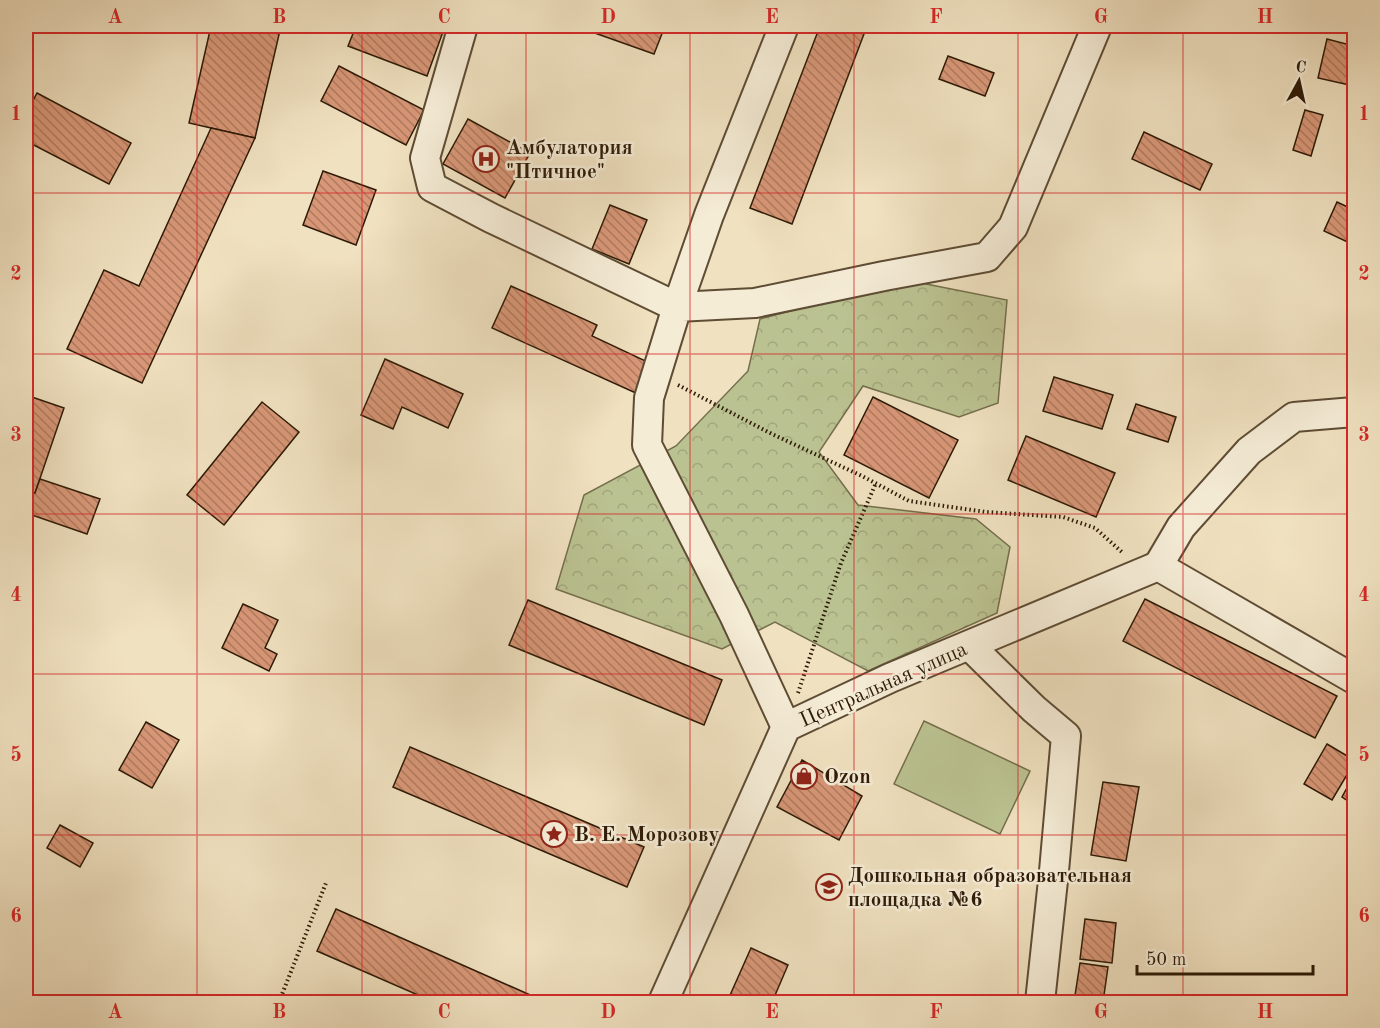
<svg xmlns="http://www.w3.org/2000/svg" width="1380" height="1028" font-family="'Old Standard TT',serif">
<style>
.forest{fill:url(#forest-crowns);stroke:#746e4c;stroke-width:1.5}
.park{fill:#bbc291;stroke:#746e4c;stroke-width:1.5}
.building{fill:url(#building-back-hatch);stroke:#2d1a06;stroke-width:1.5}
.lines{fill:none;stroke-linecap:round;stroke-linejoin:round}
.minor-casing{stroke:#5e4c34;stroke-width:32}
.path{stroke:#2d1a06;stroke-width:4;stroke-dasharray:1.5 3;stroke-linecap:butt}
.minor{stroke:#f5ecd6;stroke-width:28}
.grid{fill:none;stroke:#d62828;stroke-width:1.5;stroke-opacity:0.55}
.labels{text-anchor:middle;stroke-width:5;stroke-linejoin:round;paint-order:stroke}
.poi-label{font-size:21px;font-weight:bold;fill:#2d1a06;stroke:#f5ecd6;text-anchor:start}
.street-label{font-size:21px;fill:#2d1a06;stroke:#f5ecd6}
.neatline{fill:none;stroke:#d62828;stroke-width:2}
.grid-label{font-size:20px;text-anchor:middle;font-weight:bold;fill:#d62828}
</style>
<defs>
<pattern id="forest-crowns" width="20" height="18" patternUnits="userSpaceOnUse" patternTransform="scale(1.5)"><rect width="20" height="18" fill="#bbc291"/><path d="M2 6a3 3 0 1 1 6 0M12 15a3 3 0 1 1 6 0" fill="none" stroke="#a1a67c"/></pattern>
<pattern id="building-back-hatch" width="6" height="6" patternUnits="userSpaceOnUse" patternTransform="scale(1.5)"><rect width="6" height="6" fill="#d89777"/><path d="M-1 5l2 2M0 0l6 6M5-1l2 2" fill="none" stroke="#b07a60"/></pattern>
</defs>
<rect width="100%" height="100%" fill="#f0e1c0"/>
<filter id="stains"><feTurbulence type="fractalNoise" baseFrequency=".00333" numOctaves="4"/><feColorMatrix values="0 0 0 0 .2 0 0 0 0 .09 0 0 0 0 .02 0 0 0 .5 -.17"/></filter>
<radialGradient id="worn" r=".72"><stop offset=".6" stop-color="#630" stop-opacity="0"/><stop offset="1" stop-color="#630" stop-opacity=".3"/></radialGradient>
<!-- forest -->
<path class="forest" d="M906 280 1007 300 998 403 959 417 863 386 819 452 858 505 976 519 1010 547 997 613 868 671 775 622 722 649 556 589 584 495 676 446 748 371 760 319Z"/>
<!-- park -->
<path class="park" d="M924 721 1030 771 1000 834 894 784Z"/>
<!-- building -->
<g class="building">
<path d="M211 26H281L255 138 189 123Z"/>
<path d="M356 26H436L444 29 427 76 348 46Z"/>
<path d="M575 26H665L654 54Z"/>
<path d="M820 26H867L792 224 750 208Z"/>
<path d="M1327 39 1354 46V86L1318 78Z"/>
<path d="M948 56 994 73 985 96 939 79Z"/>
<path d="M339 66 424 110 406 145 321 101Z"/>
<path d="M37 93 131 143 109 184 26 141V114Z"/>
<path d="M1305 110 1323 115 1311 156 1293 150Z"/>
<path d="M468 119 530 153 505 198 443 164Z"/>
<path d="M211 128 255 138 142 383 67 349 104 270 139 286Z"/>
<path d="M1144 132 1212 164 1200 190 1132 159Z"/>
<path d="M323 171 376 190 356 245 303 225Z"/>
<path d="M1337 202 1354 210V245L1324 231Z"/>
<path d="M610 205 647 220 629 264 592 249Z"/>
<path d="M511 286 597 325 592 336 652 364 638 394 492 328Z"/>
<path d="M385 359 463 394 448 428 402 407 393 429 361 415Z"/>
<path d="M1054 377 1113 395 1102 429 1043 411Z"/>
<path d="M26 395 64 408 35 493 26 490Z"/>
<path d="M873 397 958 440 929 498 844 455Z"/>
<path d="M262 402 299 432 224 525 187 495Z"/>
<path d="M1136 404 1176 417 1168 442 1127 429Z"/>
<path d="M1026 436 1115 473 1096 517 1008 480Z"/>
<path d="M40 479 100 499 87 534 26 513V490L35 493Z"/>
<path d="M1145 599 1337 696 1315 738 1123 641Z"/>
<path d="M528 600 722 680 704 725 509 645Z"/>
<path d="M243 604 278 620 265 648 277 654 269 671 222 648Z"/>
<path d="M146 722 179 740 152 788 119 770Z"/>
<path d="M1327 744 1354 760V763L1332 800 1304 784Z"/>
<path d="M410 747 644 847 627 887 393 787Z"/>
<path d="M802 760 862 796 839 840 777 807Z"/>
<path d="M1354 775V805L1342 797Z"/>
<path d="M1103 782 1139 787 1126 861 1091 855Z"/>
<path d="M60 825 93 843 80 867 47 848Z"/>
<path d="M336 909 546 1002H434L317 951Z"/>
<path d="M1085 919 1116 923 1112 963 1080 959Z"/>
<path d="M751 948 788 965 773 1000 779 1002H727Z"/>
<path d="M1080 963 1108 967 1103 1002H1074Z"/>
</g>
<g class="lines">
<defs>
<g id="minor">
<path d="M463 26 425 158 432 187 491 218 677 307 709 215 784 26"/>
<path d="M1158 566 1181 527 1249 451 1294 417 1354 412"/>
<path d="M1158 566 1354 679"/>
<path d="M970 646 1034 709 1066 736 1054 871 1040 1002"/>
<path d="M786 727 734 615 647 445 649 398 677 307 755 303 884 276 987 257 1013 227 1097 26"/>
<path d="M663 1002 786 727 890 678 1158 566"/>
</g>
</defs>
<!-- minor casing -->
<use href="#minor" class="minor-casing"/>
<!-- path -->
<g class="path">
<path d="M678 385 772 434 862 476 909 501 986 512 1063 517 1095 528 1123 553"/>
<path d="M798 693 841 563 876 483"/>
<path d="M279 1002 326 883"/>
</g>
<!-- minor -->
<use href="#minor" class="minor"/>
</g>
<!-- grid -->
<path class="grid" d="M197 26V1002M362 26V1002M526 26V1002M690 26V1002M854 26V1002M1018 26V1002M1183 26V1002M26 193H1354M26 354H1354M26 514H1354M26 674H1354M26 835H1354"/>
<!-- icons -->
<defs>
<symbol id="hospital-ring" viewBox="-11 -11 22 22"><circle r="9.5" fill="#f5ecd6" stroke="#8f2418" stroke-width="1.5"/><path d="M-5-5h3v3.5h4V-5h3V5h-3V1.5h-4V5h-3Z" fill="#8f2418"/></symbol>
<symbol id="shop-ring" viewBox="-11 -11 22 22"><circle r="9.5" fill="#f5ecd6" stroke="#8f2418" stroke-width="1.5"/><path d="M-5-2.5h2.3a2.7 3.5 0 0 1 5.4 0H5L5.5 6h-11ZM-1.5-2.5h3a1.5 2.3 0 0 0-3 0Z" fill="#8f2418"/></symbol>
<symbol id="sight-ring" viewBox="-11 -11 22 22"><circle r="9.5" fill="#f5ecd6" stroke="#8f2418" stroke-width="1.5"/><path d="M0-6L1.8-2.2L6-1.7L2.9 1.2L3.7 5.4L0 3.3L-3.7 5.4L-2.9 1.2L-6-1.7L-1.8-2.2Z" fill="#8f2418"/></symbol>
<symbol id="school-ring" viewBox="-11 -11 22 22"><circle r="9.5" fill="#f5ecd6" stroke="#8f2418" stroke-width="1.5"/><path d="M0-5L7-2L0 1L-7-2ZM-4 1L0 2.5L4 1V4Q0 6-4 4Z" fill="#8f2418"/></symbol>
</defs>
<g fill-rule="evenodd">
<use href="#hospital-ring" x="471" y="144" width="30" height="30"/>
<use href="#shop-ring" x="789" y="761" width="30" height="30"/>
<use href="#sight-ring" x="539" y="819" width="30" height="30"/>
<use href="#school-ring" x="814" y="872" width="30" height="30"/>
</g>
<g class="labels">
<!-- poi labels -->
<g class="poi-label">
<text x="506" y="154">Амбулатория<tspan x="506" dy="24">"Птичное"</tspan></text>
<text x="824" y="783">Ozon</text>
<text x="574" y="841">В. Е. Морозову</text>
<text x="848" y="882">Дошкольная образовательная<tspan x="848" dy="24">площадка №6</tspan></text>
</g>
<!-- street labels -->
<g class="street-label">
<text transform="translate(883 684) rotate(-24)" y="7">Центральная улица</text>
</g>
</g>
<!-- margin -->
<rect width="1380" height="1028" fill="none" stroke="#f0e1c0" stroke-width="66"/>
<!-- north arrow -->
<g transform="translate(1299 81) rotate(8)" stroke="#f5ecd6" stroke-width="4.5" paint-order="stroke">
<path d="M0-4.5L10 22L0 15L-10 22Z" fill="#2d1a06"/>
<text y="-9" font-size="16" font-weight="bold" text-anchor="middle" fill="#2d1a06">С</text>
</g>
<!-- scale -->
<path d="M1137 965v9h176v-9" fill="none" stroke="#2d1a06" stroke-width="3"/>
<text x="1146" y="965" font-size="18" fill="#2d1a06" stroke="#f5ecd6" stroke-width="4.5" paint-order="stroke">50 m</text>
<rect x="33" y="33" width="1314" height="962" class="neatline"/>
<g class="grid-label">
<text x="115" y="23">A</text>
<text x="279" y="23">B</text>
<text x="444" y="23">C</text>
<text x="608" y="23">D</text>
<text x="772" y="23">E</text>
<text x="936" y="23">F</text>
<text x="1101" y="23">G</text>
<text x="1265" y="23">H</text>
<text x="16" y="120">1</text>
<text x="1364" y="120">1</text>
<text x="16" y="280">2</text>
<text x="1364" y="280">2</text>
<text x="16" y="441">3</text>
<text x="1364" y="441">3</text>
<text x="16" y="601">4</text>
<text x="1364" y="601">4</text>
<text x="16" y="761">5</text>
<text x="1364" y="761">5</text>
<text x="16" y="922">6</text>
<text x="1364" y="922">6</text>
<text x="115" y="1018">A</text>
<text x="279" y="1018">B</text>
<text x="444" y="1018">C</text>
<text x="608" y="1018">D</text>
<text x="772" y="1018">E</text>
<text x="936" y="1018">F</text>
<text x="1101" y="1018">G</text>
<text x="1265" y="1018">H</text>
</g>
<rect width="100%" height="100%" filter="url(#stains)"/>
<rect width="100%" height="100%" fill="url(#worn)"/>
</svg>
